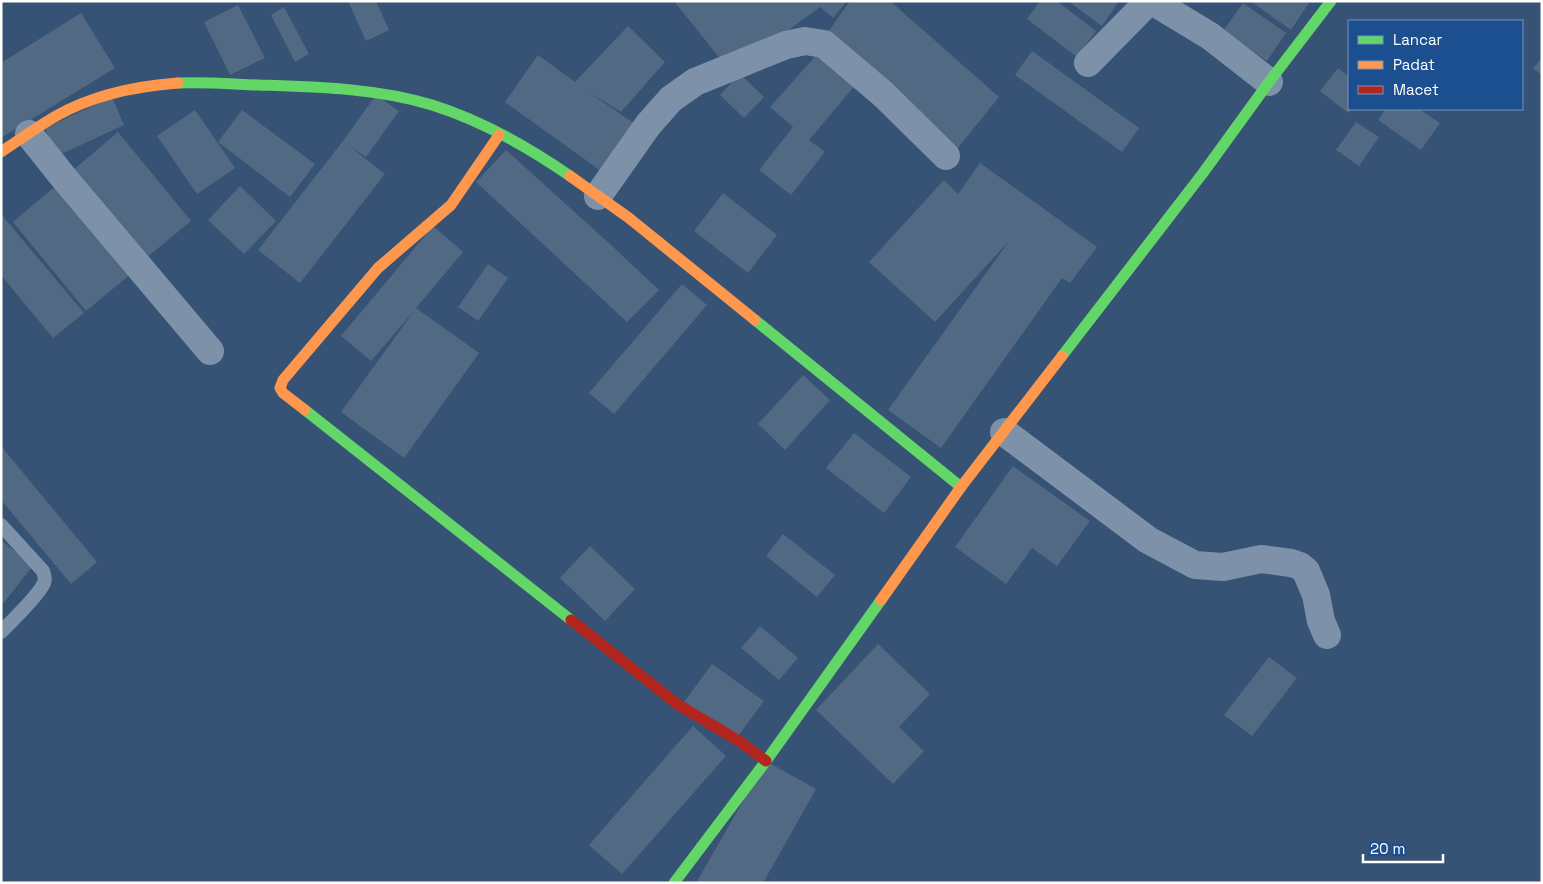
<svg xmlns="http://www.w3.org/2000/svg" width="1543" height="884" font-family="'Space Grotesk',sans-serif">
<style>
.building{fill:#526984}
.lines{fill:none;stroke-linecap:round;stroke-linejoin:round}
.lane{stroke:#7d92a8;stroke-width:14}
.street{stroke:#7d92a8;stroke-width:28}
.fast{stroke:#63d668;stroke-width:11}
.slow{stroke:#ff974d;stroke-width:11}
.jam{stroke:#b3261e;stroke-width:11}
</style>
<rect width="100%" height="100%" fill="#365274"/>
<!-- building -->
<g class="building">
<path d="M348 1H376L389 30 366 41Z"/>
<path d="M674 1H847L833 18 820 7 760 51 726 66Z"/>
<path d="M850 1H890L999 97 953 154 828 32Z"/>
<path d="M1040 1H1057L1096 31 1077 57 1027 19Z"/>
<path d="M1068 1H1119L1102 26Z"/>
<path d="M1250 1H1310L1291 30Z"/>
<path d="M1243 3 1286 33 1267 61 1223 31Z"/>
<path d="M238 5 265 58 230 75 204 22Z"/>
<path d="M284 7 309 54 295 62 271 15Z"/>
<path d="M81 13 115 68 1 138V63Z"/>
<path d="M628 26 665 62 621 112 587 91 635 124 601 171 505 102 538 55 575 82Z"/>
<path d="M820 51 857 83 809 140 825 152 791 195 759 170 793 127 770 107Z"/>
<path d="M1032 51 1139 128 1122 152 1015 75Z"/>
<path d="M1542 58V75L1533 68Z"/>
<path d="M1338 68 1349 77V109H1352L1348 113 1320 91Z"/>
<path d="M740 74 764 97 744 118 720 95Z"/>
<path d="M376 95 399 111 366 157 349 146 385 174 300 283 258 250 343 141Z"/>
<path d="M112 97 124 125 57 156 45 128Z"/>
<path d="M1386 109H1419L1440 123 1421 150 1378 120Z"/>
<path d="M195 110 235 168 197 194 157 136Z"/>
<path d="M242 110 315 164 290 197 218 142Z"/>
<path d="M1356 122 1379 137 1359 166 1336 150Z"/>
<path d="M118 132 191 221 145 259 72 171Z"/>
<path d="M506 150 611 245 603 254 611 245 659 290 627 322 476 182Z"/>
<path d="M980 163 1097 247 1070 283 1062 278 941 448 888 410 1009 241 935 322 869 262 944 180 958 194Z"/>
<path d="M58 184 132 273 86 311 13 222Z"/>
<path d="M240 186 276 221 244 254 208 220Z"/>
<path d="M723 193 777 235 748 273 694 231Z"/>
<path d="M1 214 84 313 53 338 1 275Z"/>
<path d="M433 226 463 252 416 308 479 353 404 458 341 412 414 311 371 361 341 336Z"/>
<path d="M488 264 508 278 478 321 458 307Z"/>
<path d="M682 284 707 305 614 414 589 393Z"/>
<path d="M803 375 830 400 785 450 758 424Z"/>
<path d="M854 433 911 477 884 513 826 468Z"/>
<path d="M1 446 97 562 71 584 1 500Z"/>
<path d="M1013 466 1090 521 1057 566 1032 548 1006 584 955 547Z"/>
<path d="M783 534 835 575 817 597 766 556Z"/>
<path d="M1 540 33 566 1 606Z"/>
<path d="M590 546 635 589 605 621 560 578Z"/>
<path d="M760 626 798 658 779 680 741 648Z"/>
<path d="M878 644 930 694 899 727 924 751 893 784 816 710Z"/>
<path d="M1269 657 1297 678 1252 736 1224 715Z"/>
<path d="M712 664 764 701 736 739 684 702Z"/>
<path d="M693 726 726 756 622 874 589 845Z"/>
<path d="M766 761 816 789 763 883H696Z"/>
</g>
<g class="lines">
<!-- lane -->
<path class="lane" d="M1 525 43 571C44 575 46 579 44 583 39 595 12 621 1 632"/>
<!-- street -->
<g class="street">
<path d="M1152 1 1210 36 1269 82"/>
<path d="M1088 63 1149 1"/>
<path d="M29 134 64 178 210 351"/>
<path d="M598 196 648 125 671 99 695 82 786 45 805 41 824 44 883 94 946 156"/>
<path d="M1004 432 1148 540 1195 565 1223 567 1261 559 1291 563 1300 566 1306 571 1316 595 1321 621 1327 635"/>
</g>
<!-- fast -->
<g class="fast">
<path d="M178 83C205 82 232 84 258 85 316 87 376 88 432 105 480 120 528 147 570 176"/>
<path d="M755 320 961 487"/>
<path d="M1062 356 1203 173 1269 82 1331 1"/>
<path d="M305 410 571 620"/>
<path d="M674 883 766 761 881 600"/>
</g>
<!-- slow -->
<g class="slow">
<path d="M1 152C19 140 37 127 56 116 93 95 137 86 178 83"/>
<path d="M570 176 629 218 755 320"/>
<path d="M305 410 283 393 280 388 283 380 378 268 451 205 499 135"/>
<path d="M881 600 961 487 1062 356"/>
</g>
<!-- jam -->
<path class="jam" d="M571 620 677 704 739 741 766 761"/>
</g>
<!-- border -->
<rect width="1543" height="884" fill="none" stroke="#ffffff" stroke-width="5"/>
<!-- legend -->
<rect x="1348" y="20" width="175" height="90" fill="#1b4f8f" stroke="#7695bc"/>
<rect x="1358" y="36" width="25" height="8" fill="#63d668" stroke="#7695bc"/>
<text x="1393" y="45" font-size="15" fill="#ffffff">Lancar</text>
<rect x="1358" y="61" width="25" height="8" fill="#ff974d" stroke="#7695bc"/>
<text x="1393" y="70" font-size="15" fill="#ffffff">Padat</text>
<rect x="1358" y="86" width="25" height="8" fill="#b3261e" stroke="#7695bc"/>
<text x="1393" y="95" font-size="15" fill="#ffffff">Macet</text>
<!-- scale -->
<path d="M1363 854v8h80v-8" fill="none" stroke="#ffffff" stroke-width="2.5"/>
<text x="1370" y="854" font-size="15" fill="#ffffff" stroke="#1b4f8f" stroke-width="4" paint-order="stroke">20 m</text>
</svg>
